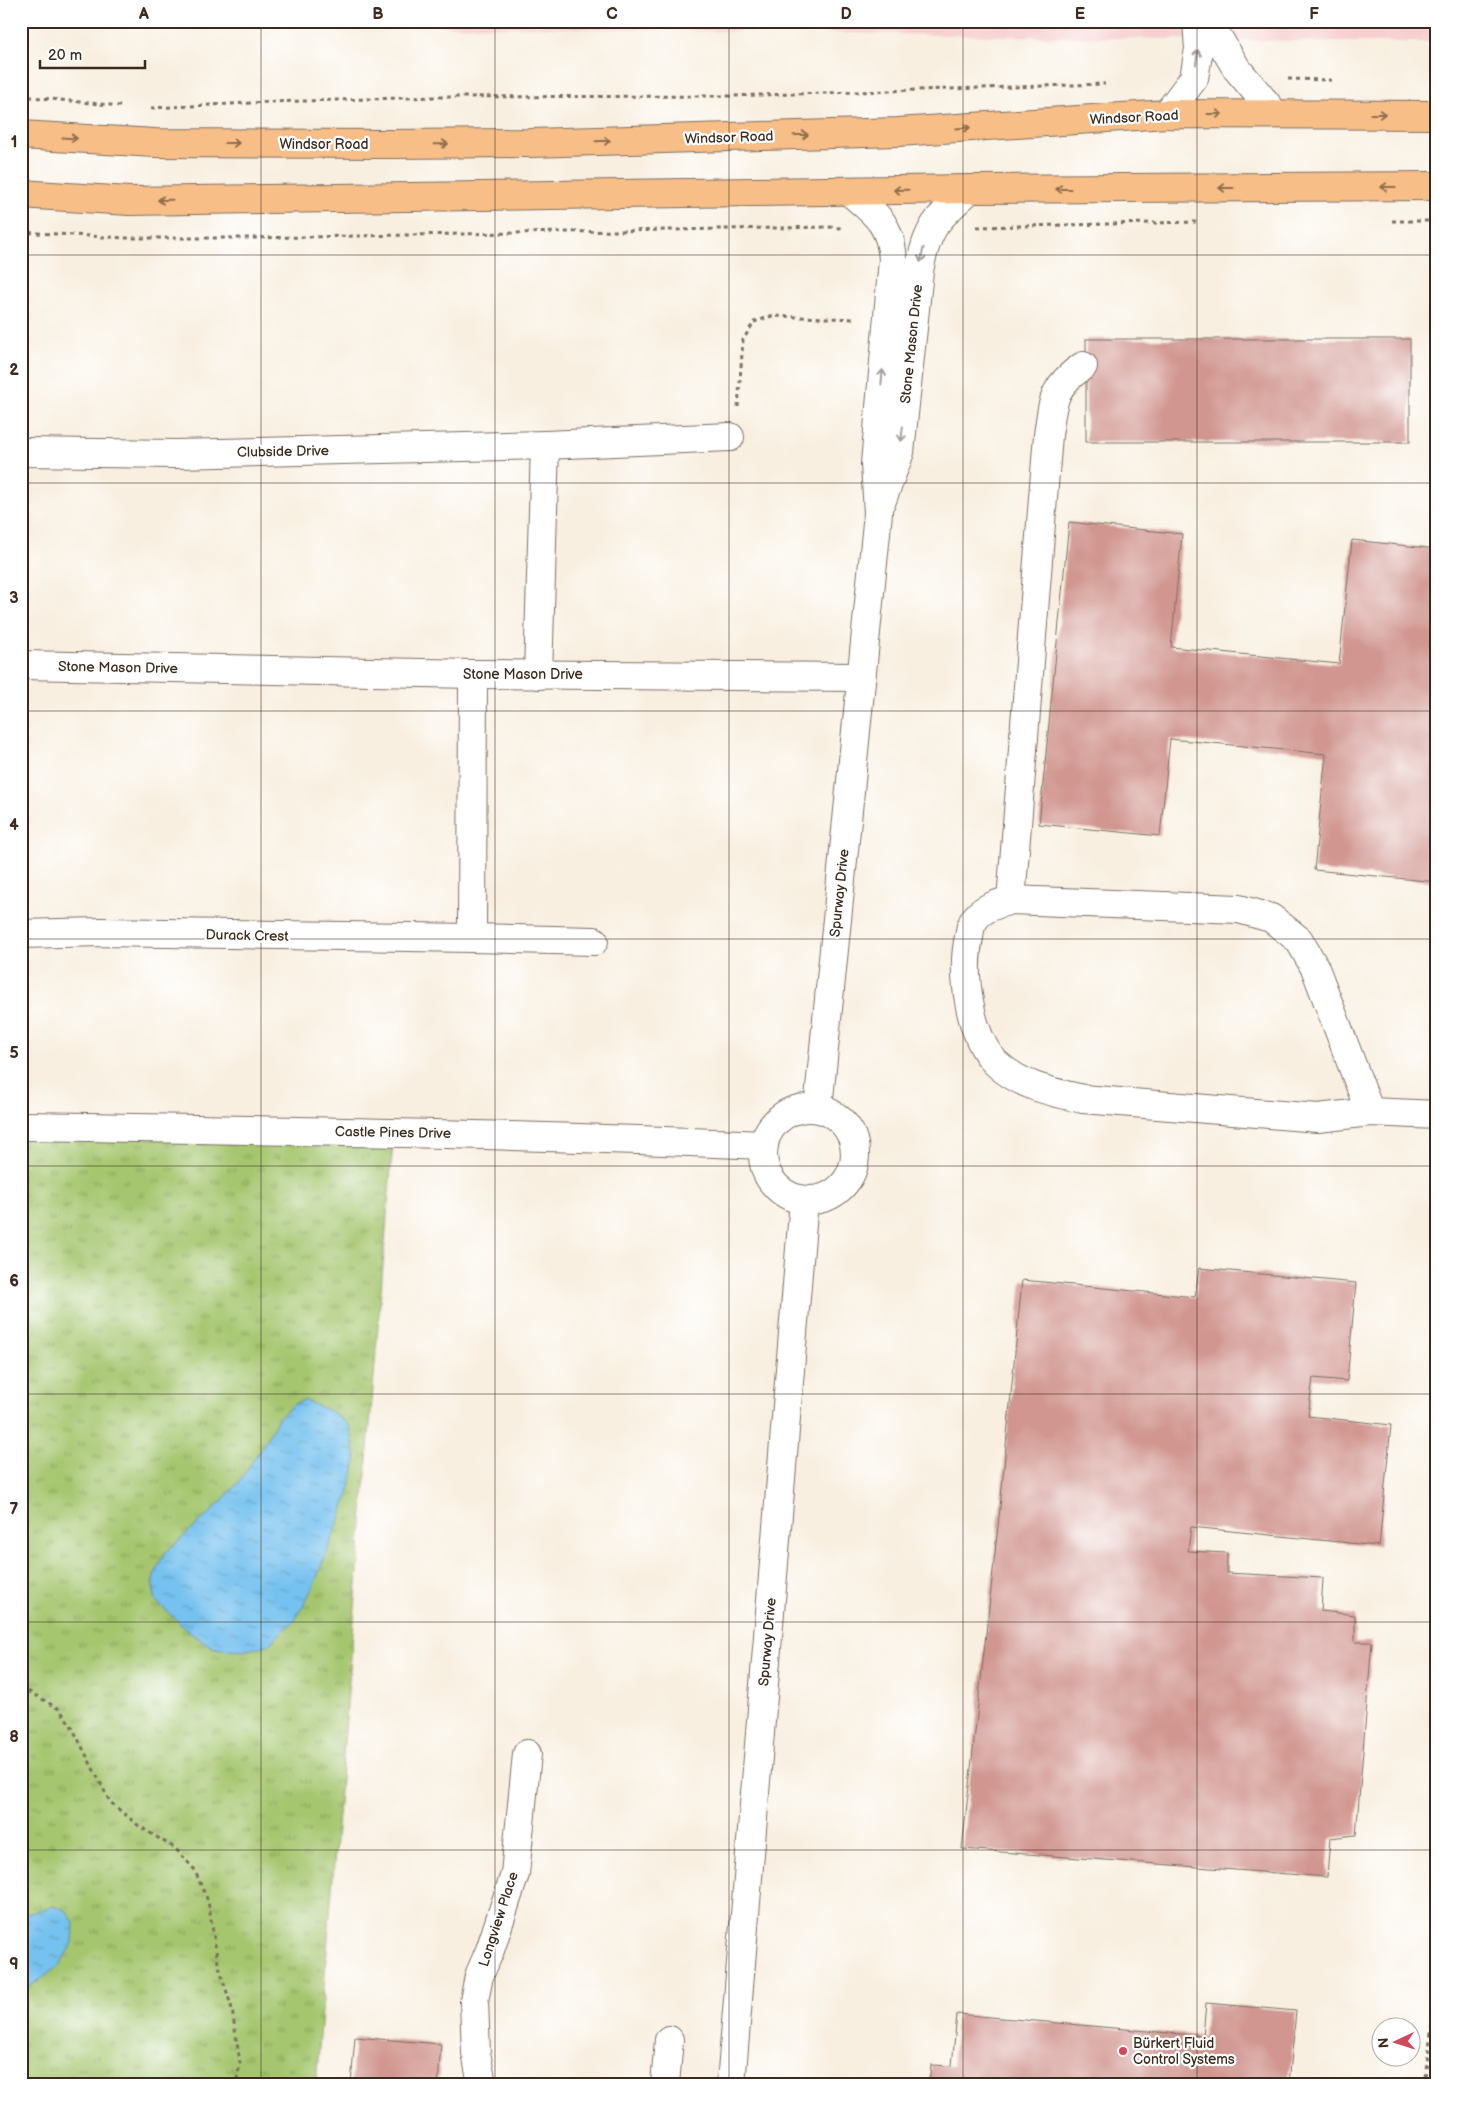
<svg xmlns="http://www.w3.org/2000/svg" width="1458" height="2105" font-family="'Balsamiq Sans',sans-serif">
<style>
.built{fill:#f7cfd1}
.grass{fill:url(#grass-tufts);stroke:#707846}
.water{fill:url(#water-ripples);stroke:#587686}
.building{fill:#d19690}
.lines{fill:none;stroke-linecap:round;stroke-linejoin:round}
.minor-casing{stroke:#7d6f62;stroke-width:30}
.major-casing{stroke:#7d6f62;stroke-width:30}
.path{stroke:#7d6f62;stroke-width:3;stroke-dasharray:4 4;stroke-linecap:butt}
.minor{stroke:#fff;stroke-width:28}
.major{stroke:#f7be87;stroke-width:28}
.oneway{stroke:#a79f9a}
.oneway2{stroke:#906d4d}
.grid{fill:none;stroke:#3b2a1e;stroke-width:1;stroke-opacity:0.55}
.poi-dot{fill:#d1495b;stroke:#fff;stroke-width:2}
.labels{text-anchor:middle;stroke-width:4.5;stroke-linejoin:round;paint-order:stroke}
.street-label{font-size:14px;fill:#3b2a1e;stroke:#fff}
.poi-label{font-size:14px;fill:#3b2a1e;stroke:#fff;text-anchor:start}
.neatline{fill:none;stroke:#3b2a1e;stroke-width:2}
.grid-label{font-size:16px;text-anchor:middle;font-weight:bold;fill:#3b2a1e}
</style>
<defs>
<pattern id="grass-tufts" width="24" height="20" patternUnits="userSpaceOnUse" patternTransform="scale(1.25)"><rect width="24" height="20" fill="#a5c66e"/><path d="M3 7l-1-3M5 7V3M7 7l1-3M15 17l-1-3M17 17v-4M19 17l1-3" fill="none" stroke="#88a15a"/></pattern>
<pattern id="water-ripples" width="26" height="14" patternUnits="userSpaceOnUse" patternTransform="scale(1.25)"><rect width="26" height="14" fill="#75c1ef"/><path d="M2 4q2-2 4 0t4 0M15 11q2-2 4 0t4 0" fill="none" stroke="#619dc1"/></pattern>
</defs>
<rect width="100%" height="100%" fill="#fff"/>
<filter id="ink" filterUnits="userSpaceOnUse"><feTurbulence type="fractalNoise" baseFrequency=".02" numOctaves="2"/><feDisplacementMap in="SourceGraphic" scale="10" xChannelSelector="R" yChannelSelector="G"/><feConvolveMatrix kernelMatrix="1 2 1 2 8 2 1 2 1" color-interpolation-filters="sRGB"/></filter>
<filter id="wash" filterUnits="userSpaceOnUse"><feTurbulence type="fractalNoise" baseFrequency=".0096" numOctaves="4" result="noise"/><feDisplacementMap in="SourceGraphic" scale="20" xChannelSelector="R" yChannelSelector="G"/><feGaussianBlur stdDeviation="1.12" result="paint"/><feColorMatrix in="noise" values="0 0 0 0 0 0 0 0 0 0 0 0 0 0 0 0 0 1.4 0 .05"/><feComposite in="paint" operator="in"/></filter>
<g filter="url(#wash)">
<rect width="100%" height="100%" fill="#f8efe0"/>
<!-- built -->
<path class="built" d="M169 21H1437V42H1340Z"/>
<!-- grass -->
<path class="grass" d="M21 1126 394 1131 316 2084H21Z"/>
<!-- water -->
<g class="water">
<path d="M304 1400 332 1412 350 1426 356 1460 348 1497 314 1585 296 1619 268 1645 243 1651 214 1648 189 1632 156 1601 153 1587 154 1576 164 1554 211 1512 240 1481 266 1440 278 1418 294 1404Z"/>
<path d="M53 1906 66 1910 74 1923 73 1943 58 1967 21 1992V1916Z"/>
</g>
<g id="blocks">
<!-- building -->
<g class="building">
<rect x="1086" y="339" width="324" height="103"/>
<path d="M1069 522 1182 534 1171 647 1339 664 1352 540 1437 549V882L1314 870 1326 754 1170 739 1160 836 1039 824Z"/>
<path d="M1199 1268 1356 1283 1347 1381 1313 1378 1308 1416 1391 1425 1379 1546 1191 1527 1188 1551 1227 1553V1573L1323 1578 1321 1611 1355 1615V1642H1372L1356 1835 1330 1838 1327 1877 962 1849 1000 1508 1022 1280 1195 1297Z"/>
<path d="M1206 2003 1296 2011 1289 2084H929L931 2065 952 2066 957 2014 1203 2036Z"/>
<path d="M355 2037 441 2044 438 2084H351Z"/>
</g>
</g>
</g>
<g filter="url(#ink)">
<use href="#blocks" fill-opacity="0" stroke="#7d6f62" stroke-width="1"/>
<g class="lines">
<defs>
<g id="minor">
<path d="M1208 21 1237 69 1275 114"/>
<path d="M1167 114 1194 78 1199 49 1197 21"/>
<path d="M545 445 730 437"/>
<path d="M21 452 176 454 545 445 538 675"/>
<path d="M882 500 900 452 919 271C928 225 937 219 970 189"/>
<path d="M21 665 473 674 860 677"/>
<path d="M1011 900 1048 435C1053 401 1052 387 1083 366"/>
<path d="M21 934 101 932 472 938 473 674"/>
<path d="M472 938 594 941"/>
<path d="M818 1108 878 513 875 464 893 259C890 222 875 214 849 191"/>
<circle cx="809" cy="1154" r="46"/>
<path d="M1370 1112 1315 968 1299 940 1271 918 1239 909 1011 900C998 904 980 908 973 922 970 926 970 932 969 937 961 973 969 1036 996 1063 1020 1086 1052 1092 1083 1099L1318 1118 1370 1112 1437 1115"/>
<path d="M21 1126C269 1130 516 1134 764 1145"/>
<path d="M482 2084 476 2053 474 2001 479 1976 490 1950 515 1874 527 1754"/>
<path d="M665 2084 669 2040"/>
<path d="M731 2084 804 1200"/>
</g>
<g id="major">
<path d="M21 135 155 143 392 144 531 143 898 132 1167 114 1437 115"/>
<path d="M21 194 129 201 970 189 1437 186"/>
</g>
</defs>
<!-- minor casing -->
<use href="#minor" class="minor-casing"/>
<!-- major casing -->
<use href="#major" class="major-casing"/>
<!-- path -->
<g class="path">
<path d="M1288 79 1331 80"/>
<path d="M21 96 120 106"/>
<path d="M151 108 270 102 436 97 731 96 1105 84"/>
<path d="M1392 221H1437"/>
<path d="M977 227 1196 222"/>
<path d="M21 232 124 238H251L828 227 842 228"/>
<path d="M738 407 743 340 754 322 772 316 856 319"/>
<path d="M21 1687 59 1709 71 1725 110 1802 139 1826 176 1849 194 1869 208 1901 218 1963 232 2009 240 2063 236 2084"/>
<path d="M1424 2084 1437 1988"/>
</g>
<!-- minor -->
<use href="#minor" class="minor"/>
<!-- major -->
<use href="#major" class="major"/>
</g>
<!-- one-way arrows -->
<defs><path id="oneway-shaft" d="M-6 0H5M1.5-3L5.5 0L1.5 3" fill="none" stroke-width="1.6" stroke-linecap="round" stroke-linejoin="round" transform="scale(1.25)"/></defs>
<g class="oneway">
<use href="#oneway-shaft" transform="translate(1197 57) rotate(-82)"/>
<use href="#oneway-shaft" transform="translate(922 255) rotate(102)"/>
<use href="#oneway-shaft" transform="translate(882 377) rotate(-85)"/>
<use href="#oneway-shaft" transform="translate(902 434) rotate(96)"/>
</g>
<g class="oneway2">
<use href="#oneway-shaft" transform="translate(1215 114)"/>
<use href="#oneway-shaft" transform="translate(1378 114)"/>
<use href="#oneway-shaft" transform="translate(963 128) rotate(-4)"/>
<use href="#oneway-shaft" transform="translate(801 135) rotate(-2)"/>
<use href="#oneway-shaft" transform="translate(70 138) rotate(4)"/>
<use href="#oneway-shaft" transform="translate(603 141) rotate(-2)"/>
<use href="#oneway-shaft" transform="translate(232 143)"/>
<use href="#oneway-shaft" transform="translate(441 144) rotate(-1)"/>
<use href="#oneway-shaft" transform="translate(1388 187) rotate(180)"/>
<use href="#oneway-shaft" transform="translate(1226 188) rotate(180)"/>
<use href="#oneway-shaft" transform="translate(1063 189) rotate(180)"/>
<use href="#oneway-shaft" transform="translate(901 190) rotate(179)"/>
<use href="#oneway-shaft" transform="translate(165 200) rotate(179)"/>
</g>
</g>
<!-- grid -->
<path class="grid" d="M261 21V2084M495 21V2084M729 21V2084M963 21V2084M1197 21V2084M21 255H1437M21 483H1437M21 711H1437M21 939H1437M21 1166H1437M21 1394H1437M21 1622H1437M21 1850H1437"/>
<!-- markers -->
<circle class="poi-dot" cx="1123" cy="2051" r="5"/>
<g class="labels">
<!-- street labels -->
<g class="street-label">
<text transform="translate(1134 117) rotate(-3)" y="5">Windsor Road</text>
<text transform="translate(729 137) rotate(-2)" y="5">Windsor Road</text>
<text x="324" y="149">Windsor Road</text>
<text transform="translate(911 344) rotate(-84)" y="5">Stone Mason Drive</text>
<text transform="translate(283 451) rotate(-1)" y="5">Clubside Drive</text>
<text transform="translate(118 667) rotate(1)" y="5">Stone Mason Drive</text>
<text x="523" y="679">Stone Mason Drive</text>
<text transform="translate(839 893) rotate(-84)" y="5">Spurway Drive</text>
<text transform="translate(247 935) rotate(1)" y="5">Durack Crest</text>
<text transform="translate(393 1132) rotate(1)" y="5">Castle Pines Drive</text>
<text transform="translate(767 1642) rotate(-85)" y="5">Spurway Drive</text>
<text transform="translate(498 1919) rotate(-72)" y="5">Longview Place</text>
</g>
<!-- poi labels -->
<g class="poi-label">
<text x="1133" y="2048">Bürkert Fluid<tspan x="1133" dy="16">Control Systems</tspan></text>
</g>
</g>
<!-- margin -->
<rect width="1458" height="2105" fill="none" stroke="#fff" stroke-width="55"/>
<!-- north arrow -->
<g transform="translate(1396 2042) rotate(266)"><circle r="24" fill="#ffffff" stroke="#b1aaa5"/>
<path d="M0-4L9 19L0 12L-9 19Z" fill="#d1495b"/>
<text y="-8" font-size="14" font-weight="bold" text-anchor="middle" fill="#3b2a1e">N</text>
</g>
<!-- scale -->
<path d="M40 60v8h105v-8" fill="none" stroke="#3b2a1e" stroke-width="2.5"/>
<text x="48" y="60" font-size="15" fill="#3b2a1e" stroke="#ffffff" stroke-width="4" paint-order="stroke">20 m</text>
<rect x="28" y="28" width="1402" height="2050" class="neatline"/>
<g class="grid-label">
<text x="144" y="19">A</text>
<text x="378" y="19">B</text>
<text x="612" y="19">C</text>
<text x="846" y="19">D</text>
<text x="1080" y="19">E</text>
<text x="1314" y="19">F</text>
<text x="14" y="147">1</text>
<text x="14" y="375">2</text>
<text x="14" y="603">3</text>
<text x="14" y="830">4</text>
<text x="14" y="1058">5</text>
<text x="14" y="1286">6</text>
<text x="14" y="1514">7</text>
<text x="14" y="1742">8</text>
<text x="14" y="1969">9</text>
</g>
</svg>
